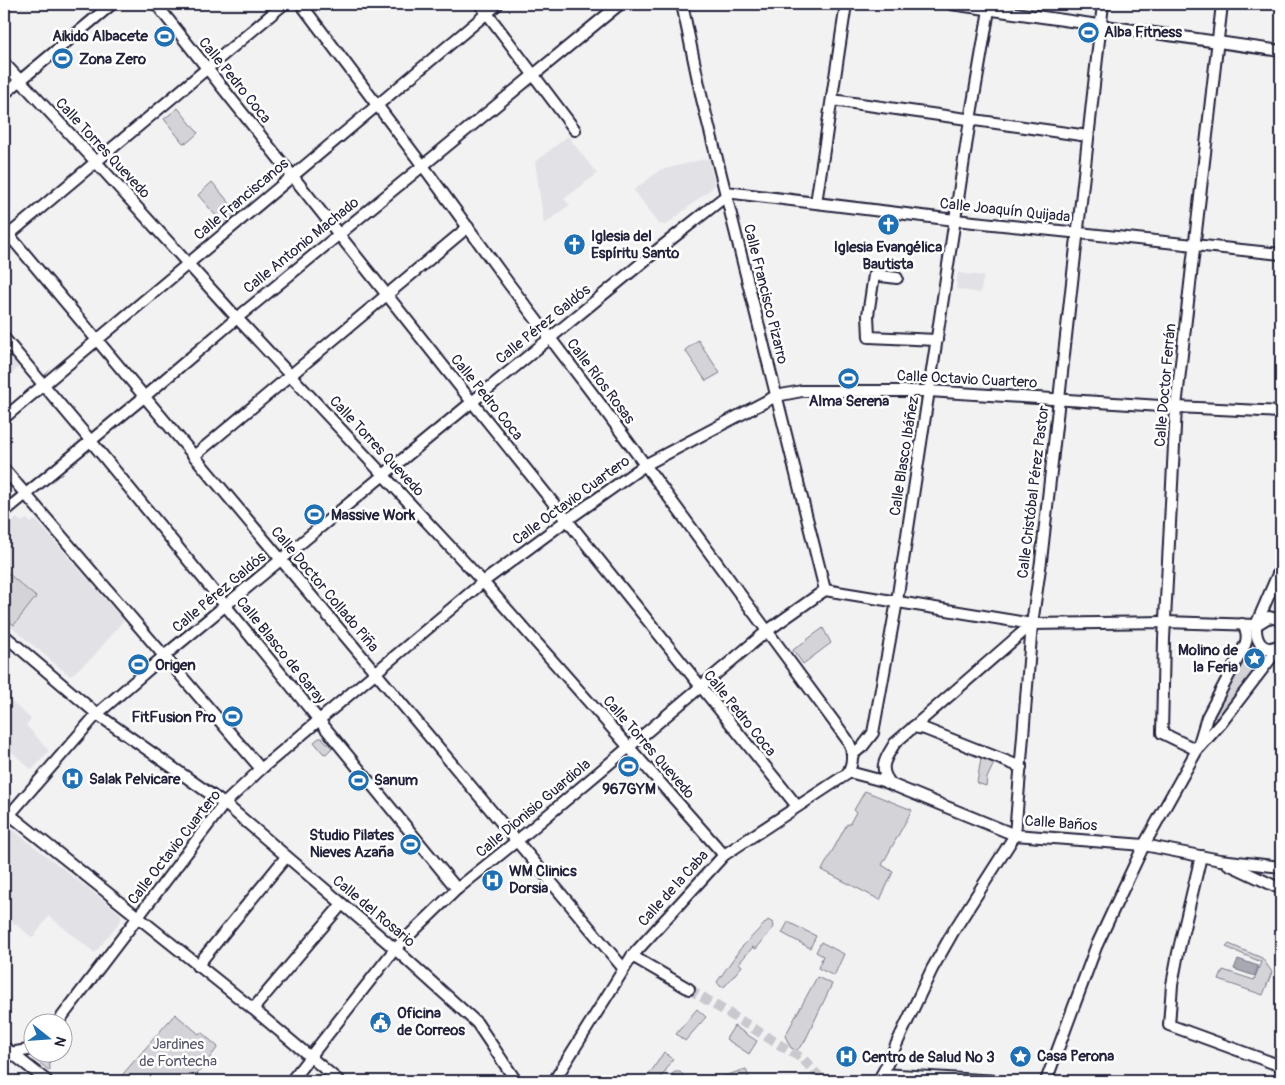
<svg xmlns="http://www.w3.org/2000/svg" width="1285" height="1085" font-family="Pangolin,sans-serif">
<style>
.built{fill:#e2e2e6}
.green{fill:#d3d3d8;stroke:#7a7a8a}
.water{fill:#a8a8b2;stroke:#727282}
.lines{fill:none;stroke-linecap:round;stroke-linejoin:round}
.minor-tunnel{stroke:#c8c8ce;stroke-width:10;stroke-dasharray:10 5;stroke-linecap:butt}
.minor-casing{stroke:#22223b;stroke-width:14}
.minor{stroke:#fff;stroke-width:10}
.labels{text-anchor:middle;stroke-width:5;stroke-linejoin:round;paint-order:stroke}
.poi-label{font-size:15px;font-weight:bold;fill:#22223b;stroke:#fff;text-anchor:start}
.street-label{font-size:15px;fill:#22223b;stroke:#fff}
.park-label{font-size:15px;fill:#57576a;stroke:#fff}
</style>
<rect width="100%" height="100%" fill="#f2f2f3"/>
<filter id="ink" filterUnits="userSpaceOnUse"><feTurbulence type="fractalNoise" baseFrequency=".02" numOctaves="2"/><feDisplacementMap in="SourceGraphic" scale="10" xChannelSelector="R" yChannelSelector="G"/><feConvolveMatrix kernelMatrix="1 2 1 2 8 2 1 2 1" color-interpolation-filters="sRGB"/></filter>
<g filter="url(#ink)">
<!-- built -->
<g class="built">
<path d="M568 136 597 174 564 199 570 205 544 224 535 162Z"/>
<path d="M709 158 714 182 712 188 666 225 659 224 634 190 660 170Z"/>
<path d="M958 273 984 276 980 293 956 289Z"/>
<path d="M4 350 19 367 4 380Z"/>
<path d="M17 518 21 522 27 519 31 523 36 520 124 620 93 657 70 676 4 621V529Z"/>
<path d="M4 695 31 719 26 725 49 751 32 770 4 745Z"/>
<path d="M12 829 121 914V920L95 953 49 916 33 938 10 920 4 923V839Z"/>
</g>
<!-- green -->
<g class="green">
<path d="M178 108 198 133 188 142 183 143 164 119Z"/>
<path d="M212 182 238 213 224 225 198 195Z"/>
<path d="M698 340 720 373 706 381 685 350Z"/>
<path d="M4 570 36 597 14 625 4 617Z"/>
<path d="M823 628 831 643 803 664 793 650Z"/>
<path d="M1248 650H1251L1264 657 1265 660 1219 718H1215L1214 715Z"/>
<path d="M319 738H322L332 748 326 754 323 753 314 742Z"/>
<path d="M981 758 994 763 987 778 986 786 977 783Z"/>
<path d="M865 791 912 810 882 865 893 872 880 900 822 870 847 824 849 825 856 812 854 810Z"/>
<path d="M768 920 773 923 774 927 756 949 753 947 739 963 742 966 725 986 721 987 717 982 740 949Z"/>
<path d="M788 922 816 936 810 948 782 933Z"/>
<path d="M821 942 844 954 834 976 818 968 823 956 816 952Z"/>
<path d="M1229 944 1262 958 1272 972 1263 995 1219 980 1223 970 1254 980 1261 962 1226 947Z"/>
<path d="M817 977 832 984 804 1043 797 1050 791 1048 785 1036Z"/>
<path d="M697 1009 706 1017 685 1041 676 1034Z"/>
<path d="M175 1014 199 1034 201 1032 218 1047 192 1081H117Z"/>
<path d="M734 1026 757 1041 749 1054 726 1039Z"/>
<path d="M664 1052 673 1059 659 1081H645Z"/>
<path d="M43 1053H49L50 1071 37 1061 36 1058Z"/>
<path d="M746 1069 750 1081H709Z"/>
<path d="M675 1072H680L683 1075 682 1081H670L672 1074Z"/>
</g>
<!-- water -->
<g class="water">
<path d="M1252 653 1261 660 1251 668 1247 665 1251 661 1249 654Z"/>
<path d="M1238 959 1258 966 1255 976 1234 969Z"/>
</g>
<g class="lines">
<!-- minor-tunnel -->
<path class="minor-tunnel" d="M689 989 803 1059 823 1081"/>
<defs>
<g id="minor">
<path d="M156 4 472 402 797 806"/>
<path d="M301 4 429 174 509 284 598 401 846 738C854 749 854 763 847 774L724 855 632 956 554 1081"/>
<path d="M480 4 575 130"/>
<path d="M682 4 702 99 825 590"/>
<path d="M951 4 1281 51"/>
<path d="M4 63 96 162 237 318 483 582 724 855"/>
<path d="M4 94 112 4"/>
<path d="M832 100 1088 136"/>
<path d="M726 192 955 220 1281 254"/>
<path d="M816 203 846 4"/>
<path d="M4 229 624 969"/>
<path d="M5 238 284 4"/>
<path d="M897 278 874 275 868 315 869 337 937 340"/>
<path d="M4 338 90 440 457 889"/>
<path d="M4 418 498 4"/>
<path d="M194 456 468 227"/>
<path d="M4 469 261 769"/>
<path d="M4 512 144 397 237 318 620 4"/>
<path d="M825 590 1032 624 1165 622 1256 625"/>
<path d="M1256 625 1269 617 1281 620"/>
<path d="M4 635 97 714 230 808 395 949 477 1023 516 1081"/>
<path d="M1281 644C1264 655 1255 642 1256 625L1281 567"/>
<path d="M913 727 925 729 1021 767"/>
<path d="M1199 748 1222 722 1281 645"/>
<path d="M1197 750 1162 733 1164 639 1176 407 1222 4"/>
<path d="M852 755 863 746 873 733 897 601 970 120 990 4"/>
<path d="M849 772 883 781 1015 835 1144 845 1220 860 1281 867"/>
<path d="M892 785C877 769 885 759 895 743L1032 624"/>
<path d="M4 810 253 1009 339 1081"/>
<path d="M4 821 97 714 164 656 472 402 660 248 727 195"/>
<path d="M1201 856 1178 953 1172 985 1169 1025 1281 1066"/>
<path d="M1228 864 1281 889"/>
<path d="M632 956 689 989"/>
<path d="M197 966 286 857"/>
<path d="M253 1009 342 904"/>
<path d="M58 1022 224 804 261 769 483 582 567 520 645 465 776 396 802 391H929L1176 407 1281 412"/>
<path d="M4 1047 47 1081"/>
<path d="M10 1053 28 1050 32 1048"/>
<path d="M882 1074 996 1081"/>
<path d="M291 1081 395 949 457 889 529 831 767 631 825 590"/>
<path d="M879 1081 932 969 953 932 1015 835 1032 624 1041 561 1103 4"/>
<path d="M1046 1081 1096 947 1116 904 1144 845 1197 750 1207 717 1245 645C1248 638 1247 629 1242 624"/>
</g>
</defs>
<!-- minor casing -->
<use href="#minor" class="minor-casing"/>
<!-- minor -->
<use href="#minor" class="minor"/>
</g>
</g>
<!-- icons -->
<defs>
<symbol id="stadium-disc" viewBox="-11 -11 22 22"><circle r="9.5" fill="#1f6fb2" stroke="#fff"/><path d="M0-5a6.5 5 0 1 0 0 10a6.5 5 0 1 0 0-10ZM-3.5-1.8h7v3.6h-7Z" fill="#fff"/></symbol>
<symbol id="church-disc" viewBox="-11 -11 22 22"><circle r="9.5" fill="#1f6fb2" stroke="#fff"/><path d="M-1.2-6h2.4v3.5h3.3v2.4h-3.3V6h-2.4V-.1h-3.3v-2.4h3.3Z" fill="#fff"/></symbol>
<symbol id="sight-disc" viewBox="-11 -11 22 22"><circle r="9.5" fill="#1f6fb2" stroke="#fff"/><path d="M0-6L1.8-2.2L6-1.7L2.9 1.2L3.7 5.4L0 3.3L-3.7 5.4L-2.9 1.2L-6-1.7L-1.8-2.2Z" fill="#fff"/></symbol>
<symbol id="hospital-disc" viewBox="-11 -11 22 22"><circle r="9.5" fill="#1f6fb2" stroke="#fff"/><path d="M-5-5h3v3.5h4V-5h3V5h-3V1.5h-4V5h-3Z" fill="#fff"/></symbol>
<symbol id="civic-disc" viewBox="-11 -11 22 22"><circle r="9.5" fill="#1f6fb2" stroke="#fff"/><path d="M-.6-6.5H3V-4.5H.6V-3L4-1V1h2V6H-6V1h2V-1L-.6-3ZM-1.2 2.5V6h2.4V2.5Z" fill="#fff"/></symbol>
</defs>
<g fill-rule="evenodd">
<use href="#stadium-disc" x="1076" y="20" width="25" height="25"/>
<use href="#stadium-disc" x="152" y="24" width="25" height="25"/>
<use href="#stadium-disc" x="50" y="46" width="25" height="25"/>
<use href="#church-disc" x="876" y="212" width="25" height="25"/>
<use href="#church-disc" x="562" y="232" width="25" height="25"/>
<use href="#stadium-disc" x="836" y="366" width="25" height="25"/>
<use href="#stadium-disc" x="302" y="502" width="25" height="25"/>
<use href="#sight-disc" x="1242" y="646" width="25" height="25"/>
<use href="#stadium-disc" x="126" y="652" width="25" height="25"/>
<use href="#stadium-disc" x="220" y="704" width="25" height="25"/>
<use href="#stadium-disc" x="616" y="754" width="25" height="25"/>
<use href="#hospital-disc" x="60" y="766" width="25" height="25"/>
<use href="#stadium-disc" x="346" y="768" width="25" height="25"/>
<use href="#stadium-disc" x="398" y="832" width="25" height="25"/>
<use href="#hospital-disc" x="480" y="868" width="25" height="25"/>
<use href="#civic-disc" x="368" y="1010" width="25" height="25"/>
<use href="#sight-disc" x="1008" y="1044" width="25" height="25"/>
<use href="#hospital-disc" x="834" y="1044" width="25" height="25"/>
</g>
<g class="labels">
<!-- poi labels -->
<g class="poi-label">
<text x="1104" y="37">Alba Fitness</text>
<text x="148" y="41" text-anchor="end">Aikido Albacete</text>
<text x="79" y="64">Zona Zero</text>
<text x="591" y="241">Iglesia del<tspan x="591" dy="17">Espíritu Santo</tspan></text>
<text x="888" y="252" text-anchor="middle">Iglesia Evangélica<tspan x="888" dy="17">Bautista</tspan></text>
<text x="849" y="406" text-anchor="middle">Alma Serena</text>
<text x="331" y="520">Massive Work</text>
<text x="1238" y="655" text-anchor="end">Molino de<tspan x="1238" dy="17">la Feria</tspan></text>
<text x="155" y="670">Origen</text>
<text x="216" y="722" text-anchor="end">FitFusion Pro</text>
<text x="89" y="784">Salak Pelvicare</text>
<text x="374" y="785">Sanum</text>
<text x="629" y="794" text-anchor="middle">967GYM</text>
<text x="394" y="840" text-anchor="end">Studio Pilates<tspan x="394" dy="17">Nieves Azaña</tspan></text>
<text x="509" y="876">WM Clinics<tspan x="509" dy="17">Dorsia</tspan></text>
<text x="397" y="1018">Oficina<tspan x="397" dy="17">de Correos</tspan></text>
<text x="1037" y="1061">Casa Perona</text>
<text x="862" y="1062">Centro de Salud Nº 3</text>
</g>
<!-- street labels -->
<g class="street-label">
<text transform="translate(235 80) rotate(51)" y="5">Calle Pedro Coca</text>
<text transform="translate(103 148) rotate(47)" y="5">Calle Torres Quevedo</text>
<text transform="translate(241 199) rotate(-40)" y="5">Calle Franciscanos</text>
<text transform="translate(1005 210) rotate(6)" y="5">Calle Joaquín Quijada</text>
<text transform="translate(301 245) rotate(-39)" y="5">Calle Antonio Machado</text>
<text transform="translate(766 294) rotate(76)" y="5">Calle Francisco Pizarro</text>
<text transform="translate(543 324) rotate(-39)" y="5">Calle Pérez Galdós</text>
<text transform="translate(967 379) rotate(3)" y="5">Calle Octavio Cuartero</text>
<text transform="translate(601 381) rotate(53)" y="5">Calle Ríos Rosas</text>
<text transform="translate(1165 385) rotate(-85)" y="5">Calle Doctor Ferrán</text>
<text transform="translate(487 397) rotate(51)" y="5">Calle Pedro Coca</text>
<text transform="translate(377 446) rotate(47)" y="5">Calle Torres Quevedo</text>
<text transform="translate(904 456) rotate(-81)" y="5">Calle Blasco Ibáñez</text>
<text transform="translate(1033 492) rotate(-83)" y="5">Calle Cristóbal Pérez Pastor</text>
<text transform="translate(571 500) rotate(-36)" y="5">Calle Octavio Cuartero</text>
<text transform="translate(325 589) rotate(50)" y="5">Calle Doctor Collado Piña</text>
<text transform="translate(219 592) rotate(-40)" y="5">Calle Pérez Galdós</text>
<text transform="translate(281 650) rotate(51)" y="5">Calle Blasco de Garay</text>
<text transform="translate(740 713) rotate(51)" y="5">Calle Pedro Coca</text>
<text transform="translate(649 747) rotate(49)" y="5">Calle Torres Quevedo</text>
<text transform="translate(533 808) rotate(-40)" y="5">Calle Dionisio Guardiola</text>
<text transform="translate(1061 823) rotate(4)" y="5">Calle Baños</text>
<text transform="translate(174 847) rotate(-52)" y="5">Calle Octavio Cuartero</text>
<text transform="translate(673 888) rotate(-48)" y="5">Calle de la Caba</text>
<text transform="translate(374 911) rotate(40)" y="5">Calle del Rosario</text>
</g>
<!-- park labels -->
<g class="park-label">
<text x="178" y="1049">Jardines<tspan x="178" dy="17">de Fontecha</tspan></text>
</g>
</g>
<!-- margin -->
<rect width="1285" height="1085" fill="none" stroke="#fff" stroke-width="20"/>
<rect x="10" y="10" width="1265" height="1065" fill="none" stroke="#22223b" stroke-width="2" filter="url(#ink)"/>
<!-- north arrow -->
<g transform="translate(48 1038) rotate(107)"><circle r="24" fill="#ffffff" stroke="#a7a7b1"/>
<path d="M0-4L9 19L0 12L-9 19Z" fill="#1f6fb2"/>
<text y="-8" font-size="14" font-weight="bold" text-anchor="middle" fill="#22223b">N</text>
</g>
</svg>
